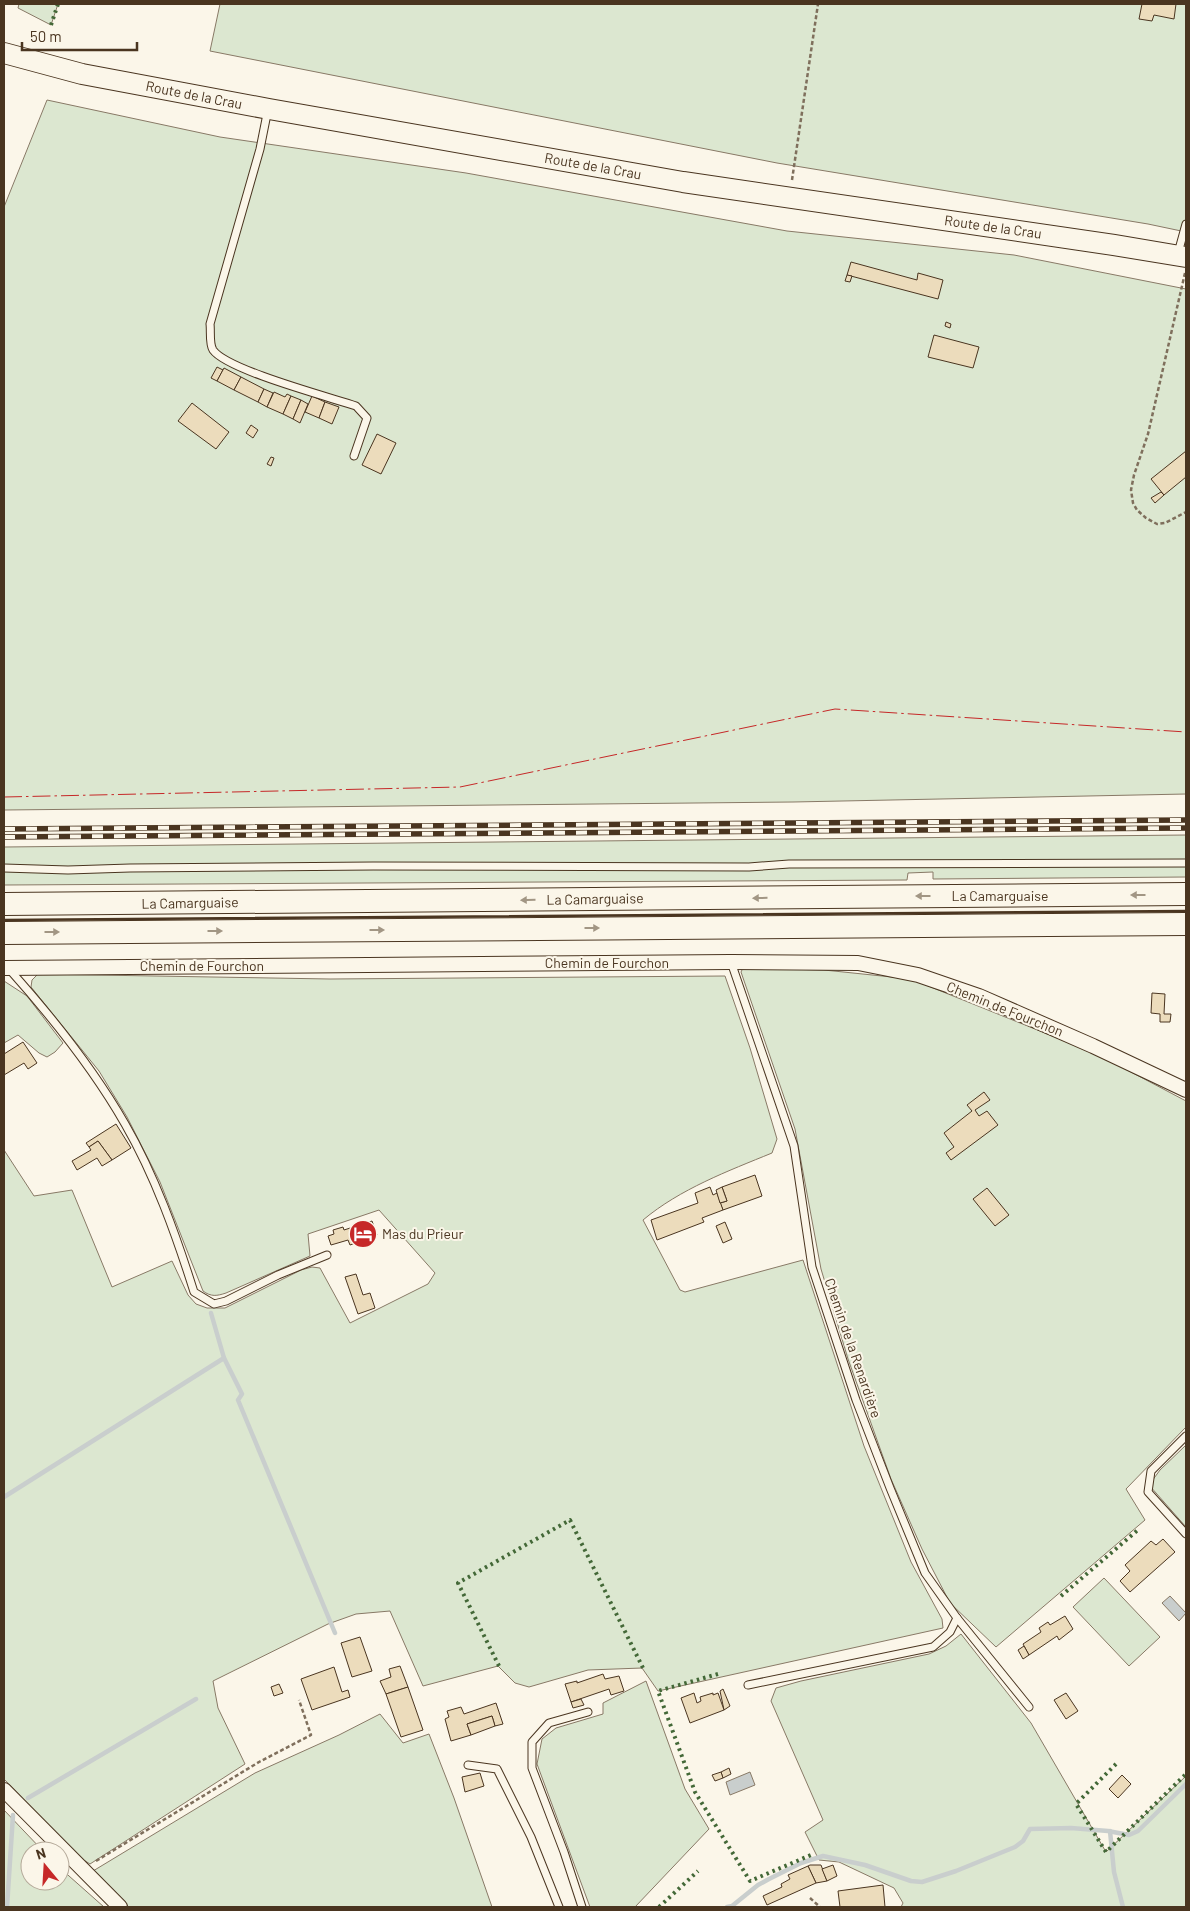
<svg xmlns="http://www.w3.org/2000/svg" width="1190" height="1911" font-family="Barlow,sans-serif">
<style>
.green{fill:#dce7d0;stroke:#887966}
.water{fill:#c9cecd;stroke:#887966}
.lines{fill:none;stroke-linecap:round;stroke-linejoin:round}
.stream{stroke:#c9cecd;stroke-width:4.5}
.building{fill:#ecdcbc;stroke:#4a3520}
.service-casing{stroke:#4a3520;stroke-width:9}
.minor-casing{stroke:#4a3520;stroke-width:16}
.secondary-casing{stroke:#4a3520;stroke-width:22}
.trunk-casing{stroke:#4a3520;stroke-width:24}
.path{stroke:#7f6f5c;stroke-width:2.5;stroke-dasharray:4 2.5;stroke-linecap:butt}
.service{stroke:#fbf6e9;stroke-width:7}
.minor{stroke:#fbf6e9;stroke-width:14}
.secondary{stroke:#fbf6e9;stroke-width:20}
.trunk{stroke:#fbf6e9;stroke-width:22}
.rail-casing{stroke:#4a3520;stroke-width:5.5}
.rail{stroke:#fbf6e9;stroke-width:4;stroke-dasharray:11;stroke-linecap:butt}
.hedge{stroke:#436837;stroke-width:4;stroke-dasharray:2.5 4;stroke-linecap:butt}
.wall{stroke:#4a3520;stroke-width:2.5}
.power{stroke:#c62828;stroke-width:1;stroke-dasharray:18 4 2.5 4;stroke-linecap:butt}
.oneway{fill:#a29684}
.labels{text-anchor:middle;stroke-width:4;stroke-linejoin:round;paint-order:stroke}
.street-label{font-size:14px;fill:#4a3520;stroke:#fbf6e9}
.poi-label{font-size:14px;fill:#4a3520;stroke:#fbf6e9;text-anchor:start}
</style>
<rect width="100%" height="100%" fill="#fbf6e9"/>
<!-- green -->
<g class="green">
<path d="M19 4H58L51 25 18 8Z"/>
<path d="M220 4H1186V232L1148 224 777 163 210 51Z"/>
<path d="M47 100 220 137 466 173 787 231 1014 255 1186 289V794L793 802 4 810V207Z"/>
<path d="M1186 835V877L933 879V872L908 873 907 880 4 885V847Z"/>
<path d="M743 968 824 970 911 979 1097 1054 1186 1101V1427L1126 1489 1145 1520 996 1647 950 1603 922 1549 891 1479 848 1359 821 1269 795 1129 741 972Z"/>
<path d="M38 974 330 979 725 976 750 1048 777 1139 772 1153C728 1171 680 1189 643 1220L680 1290 685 1292 803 1260 864 1446 911 1562 942 1619 943 1628 658 1691 642 1668 588 1670 529 1687 515 1683 498 1666 423 1686 390 1611 356 1614 328 1624 213 1681 218 1708 245 1764 90 1864 76 1855 4 1779V1150L34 1196 72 1190 112 1287 172 1261 188 1295 196 1304 207 1308H225L301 1270 312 1267 320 1268 350 1323 428 1284 435 1273 379 1210 308 1234 310 1256 226 1293C217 1296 211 1297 203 1291L160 1182 127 1117 99 1071 31 987 32 980Z"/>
<path d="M4 981 27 996 63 1043 55 1052 47 1057 39 1053 18 1035 4 1043Z"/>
<path d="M1186 1445V1527L1149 1485 1160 1470Z"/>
<path d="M1104 1578 1160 1637 1129 1666 1073 1607Z"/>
<path d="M961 1634 1031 1723 1106 1852 1186 1776V1907H901L903 1903 894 1888 839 1862 819 1860 805 1832 823 1820 771 1701 776 1688 801 1681 929 1654 946 1646Z"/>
<path d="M646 1681 685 1789 709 1829 635 1907H590L537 1764 542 1739 556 1728 603 1714V1703Z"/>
<path d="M380 1714 403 1743 429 1734 454 1798 492 1907H129L93 1871 255 1773 339 1735Z"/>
<path d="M4 1810 43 1851H30V1881H60V1868L104 1907H4Z"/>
</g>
<!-- water -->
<g class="water">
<path d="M1170 1596 1186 1613 1179 1621 1162 1603Z"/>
<path d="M750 1772 755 1785 730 1795 726 1782Z"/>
</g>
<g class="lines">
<!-- stream -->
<g class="stream">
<path d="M211 1313 224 1358 242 1394 238 1400 335 1633"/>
<path d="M4 1497 224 1358"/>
<path d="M28 1798 196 1699"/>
<path d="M1110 1831 1114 1872 1123 1907"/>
<path d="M7 1907 13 1815"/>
<path d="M727 1907 732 1906 758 1885 769 1879 801 1863 823 1856 865 1865 911 1881 922 1882 956 1871 1015 1847 1023 1841 1030 1829 1071 1828 1108 1831 1129 1835 1138 1831 1186 1784"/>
</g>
</g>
<!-- building -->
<g class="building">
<path d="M1142 4H1176L1174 19 1154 15 1152 21 1139 19Z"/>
<path d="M851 262 917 280 918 273 943 280 938 299 847 275Z"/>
<path d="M847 275 852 276 850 282 845 281Z"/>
<path d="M946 322 951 324 950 328 945 326Z"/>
<path d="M934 335 979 347 973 368 928 357Z"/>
<path d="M217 367 223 370 217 381 211 378Z"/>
<path d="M224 368 241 377 234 390 217 381Z"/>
<path d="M241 377 264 389 258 402 234 390Z"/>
<path d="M264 389 273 393 267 407 258 402Z"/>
<path d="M274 392 285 397 287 394 291 396 283 414 267 407Z"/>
<path d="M291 396 301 400 293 419 283 414Z"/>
<path d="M312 396 325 402 319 418 305 412Z"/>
<path d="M301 400 308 404 300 423 293 419Z"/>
<path d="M325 402 339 407 332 424 319 418Z"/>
<path d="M192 403 229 432 216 449 178 421Z"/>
<path d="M251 425 258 430 253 438 246 433Z"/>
<path d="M377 434 396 443 381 474 362 465Z"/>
<path d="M1186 451V477L1164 495 1151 479Z"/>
<path d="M271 457 274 458 271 466 267 464Z"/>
<path d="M1161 492 1164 495 1155 503 1151 498Z"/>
<path d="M1152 993 1165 994 1164 1014H1171L1170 1022H1160V1014L1151 1013Z"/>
<path d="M23 1042 37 1063 28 1069 24 1063 4 1075V1054Z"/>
<path d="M984 1092 990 1100 975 1110 979 1116 987 1111 998 1125 951 1160 946 1153 954 1147 944 1133 972 1111 967 1105Z"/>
<path d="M116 1124 131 1148 112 1160 98 1141 89 1147 86 1143Z"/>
<path d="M98 1141 112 1160 102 1166 97 1158 77 1170 72 1161 91 1150 89 1147Z"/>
<path d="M755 1175 762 1196 723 1210 720 1203 727 1201 722 1187Z"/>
<path d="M710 1187 713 1195 717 1193 723 1210 702 1218 704 1222 657 1240 651 1220 698 1203 695 1193Z"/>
<path d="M722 1187 727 1201 720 1203 716 1190Z"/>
<path d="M987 1188 1009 1215 995 1226 973 1199Z"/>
<path d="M372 1221 377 1235 350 1245 348 1240 331 1245 328 1236 334 1234 333 1230 343 1227 344 1230Z"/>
<path d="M725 1222 732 1239 723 1243 716 1226Z"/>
<path d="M356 1274 363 1295 370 1293 375 1308 358 1314 345 1277Z"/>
<path d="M1163 1539 1175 1552 1130 1592 1120 1581 1130 1571 1125 1565 1151 1541 1156 1545Z"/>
<path d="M1065 1616 1073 1629 1059 1640 1057 1636 1029 1655 1023 1644 1041 1632 1039 1628 1048 1622 1050 1625Z"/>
<path d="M360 1637 372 1671 352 1677 341 1643Z"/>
<path d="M1024 1646 1029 1655 1023 1659 1018 1650Z"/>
<path d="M400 1666 408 1687 386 1694 380 1681 391 1677 389 1669Z"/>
<path d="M334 1667 342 1692 348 1690 350 1697 312 1710 301 1679Z"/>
<path d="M603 1674 605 1679 619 1676 624 1691 611 1695 609 1689 571 1702 565 1684 577 1681V1683Z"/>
<path d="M279 1684 283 1693 274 1696 271 1687Z"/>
<path d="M408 1687 423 1730 401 1737 386 1694Z"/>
<path d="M723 1689 730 1706 724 1710 720 1691Z"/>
<path d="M694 1693 697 1703 701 1701 700 1697 713 1693V1695L718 1693 724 1710 690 1723 681 1698Z"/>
<path d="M1066 1693 1078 1711 1066 1719 1054 1700Z"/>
<path d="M581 1699 584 1705 573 1708 571 1702Z"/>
<path d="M496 1703 503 1724 495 1726 492 1716 467 1724 471 1735 451 1741 445 1719 449 1717 447 1711 461 1707 464 1714Z"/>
<path d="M492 1716 495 1726 471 1735 467 1724Z"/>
<path d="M729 1768 731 1774 723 1778 721 1772Z"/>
<path d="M721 1772 723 1778 715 1781 712 1775Z"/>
<path d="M480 1773 484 1786 465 1792 462 1777Z"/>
<path d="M1122 1775 1131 1784 1118 1798 1109 1789Z"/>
<path d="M810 1865H821L827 1881 816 1883 808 1866Z"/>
<path d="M833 1865 837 1876 827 1881 822 1869Z"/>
<path d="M808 1866 816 1883 767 1905 763 1896 782 1887 781 1884 790 1879 788 1875Z"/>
<path d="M883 1885 885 1907H840L838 1891Z"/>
</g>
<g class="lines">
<defs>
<g id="service">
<path d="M268 109 260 149 210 324C211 331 209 344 213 350 227 370 329 397 356 406L367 418 354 456"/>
<path d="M1178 253 1186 224"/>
<path d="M4 868 68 870 130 868 373 866 749 867 789 864 1186 863"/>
<path d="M731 962 794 1146 812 1267 856 1400 890 1488 925 1573 957 1618 1029 1707"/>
<path d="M9 969C52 1017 93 1068 125 1124 155 1176 176 1235 194 1292L214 1304 226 1301 278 1275 327 1255"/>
<path d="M1186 1436 1151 1471 1148 1492 1186 1534"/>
<path d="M748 1685 933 1647 950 1632 957 1618"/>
<path d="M468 1765 497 1769 531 1837 559 1907"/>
<path d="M582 1907 564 1852 532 1768V1742L549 1723 588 1712"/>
</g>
<g id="minor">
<path d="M4 968 731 962 858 963 918 975 979 996 1093 1046 1186 1090"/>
<path d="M4 1790 120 1907"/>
</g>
<path id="secondary" d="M4 53 82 74 269 109 683 182 1114 245 1186 257"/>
<g id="trunk">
<path d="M4 904 1186 894"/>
<path d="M4 933 1186 924"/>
</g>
</defs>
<!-- service casing -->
<use href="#service" class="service-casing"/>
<!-- minor casing -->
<use href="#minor" class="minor-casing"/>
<!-- secondary casing -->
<use href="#secondary" class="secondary-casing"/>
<!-- trunk casing -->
<use href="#trunk" class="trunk-casing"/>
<!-- path -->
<g class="path">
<path d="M792 180 818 4"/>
<path d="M1185 273 1148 434 1134 475 1131 490 1133 503 1137 510 1146 518 1157 524 1165 523 1186 512"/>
<path d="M96 1861 259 1762 311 1735 299 1700"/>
<path d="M810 1898 820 1907"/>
</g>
<!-- service -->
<use href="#service" class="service"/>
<!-- minor -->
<use href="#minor" class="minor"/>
<!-- secondary -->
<use href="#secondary" class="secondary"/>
<!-- trunk -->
<use href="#trunk" class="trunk"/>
<defs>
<g id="rail">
<path d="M4 829 1186 820"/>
<path d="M4 837 1186 828"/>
</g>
</defs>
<!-- rail casing -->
<use href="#rail" class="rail-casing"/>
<!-- rail -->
<use href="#rail" class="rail"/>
<!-- hedge -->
<g class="hedge">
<path d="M51 25 58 4"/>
<path d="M1061 1596 1139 1529"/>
<path d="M499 1666 458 1583 570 1520 643 1668"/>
<path d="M718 1674 658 1691 695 1792 750 1881 811 1855"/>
<path d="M1116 1764 1076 1804 1106 1852 1186 1774"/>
<path d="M659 1907 698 1871"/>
</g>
<!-- wall -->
<path class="wall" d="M4 920 1186 911"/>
<!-- power -->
<path class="power" d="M4 797 460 787 835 709 1186 732"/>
</g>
<!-- one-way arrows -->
<defs><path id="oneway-solid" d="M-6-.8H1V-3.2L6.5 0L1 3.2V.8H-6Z" transform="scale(1.25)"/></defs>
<g class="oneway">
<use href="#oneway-solid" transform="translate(1138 895) rotate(180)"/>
<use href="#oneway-solid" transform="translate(923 896) rotate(180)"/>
<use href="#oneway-solid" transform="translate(760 898) rotate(179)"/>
<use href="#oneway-solid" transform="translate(528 900) rotate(179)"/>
<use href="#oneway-solid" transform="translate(592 928)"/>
<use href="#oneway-solid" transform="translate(377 930)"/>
<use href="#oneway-solid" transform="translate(215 931)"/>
<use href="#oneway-solid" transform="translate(52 932)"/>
</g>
<!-- icons -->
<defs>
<symbol id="hotel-disc" viewBox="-11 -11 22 22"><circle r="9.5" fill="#c62828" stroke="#fbf6e9"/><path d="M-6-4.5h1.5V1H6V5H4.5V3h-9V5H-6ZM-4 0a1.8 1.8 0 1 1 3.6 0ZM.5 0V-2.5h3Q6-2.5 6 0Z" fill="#fff"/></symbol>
</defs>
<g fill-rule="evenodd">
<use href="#hotel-disc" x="347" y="1218" width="32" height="32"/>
</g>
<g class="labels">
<!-- street labels -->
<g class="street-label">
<text transform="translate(194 95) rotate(11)" y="5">Route de la Crau</text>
<text transform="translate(593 166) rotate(10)" y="5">Route de la Crau</text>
<text transform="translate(993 227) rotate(8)" y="5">Route de la Crau</text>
<text x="1000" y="901">La Camarguaise</text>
<text transform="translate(595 899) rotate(-1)" y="5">La Camarguaise</text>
<text transform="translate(190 903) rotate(-1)" y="5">La Camarguaise</text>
<text x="607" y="968">Chemin de Fourchon</text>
<text x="202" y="971">Chemin de Fourchon</text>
<text transform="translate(1005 1009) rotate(22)" y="5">Chemin de Fourchon</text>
<text transform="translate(853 1348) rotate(71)" y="5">Chemin de la Renardière</text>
</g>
<!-- poi labels -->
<g class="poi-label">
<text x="382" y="1239">Mas du Prieur</text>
</g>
</g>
<!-- border -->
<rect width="1190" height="1911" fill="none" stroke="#4a3520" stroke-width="10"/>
<!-- north arrow -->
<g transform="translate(45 1866) rotate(342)"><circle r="24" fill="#fbf6e9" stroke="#b4a999"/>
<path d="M0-4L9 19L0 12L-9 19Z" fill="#c62828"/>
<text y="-8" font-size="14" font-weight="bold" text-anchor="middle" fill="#4a3520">N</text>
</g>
<!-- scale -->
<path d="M22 42v8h115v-8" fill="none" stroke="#4a3520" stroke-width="2.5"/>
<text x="30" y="42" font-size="15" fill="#4a3520" stroke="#fbf6e9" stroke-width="4" paint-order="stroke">50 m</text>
</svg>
